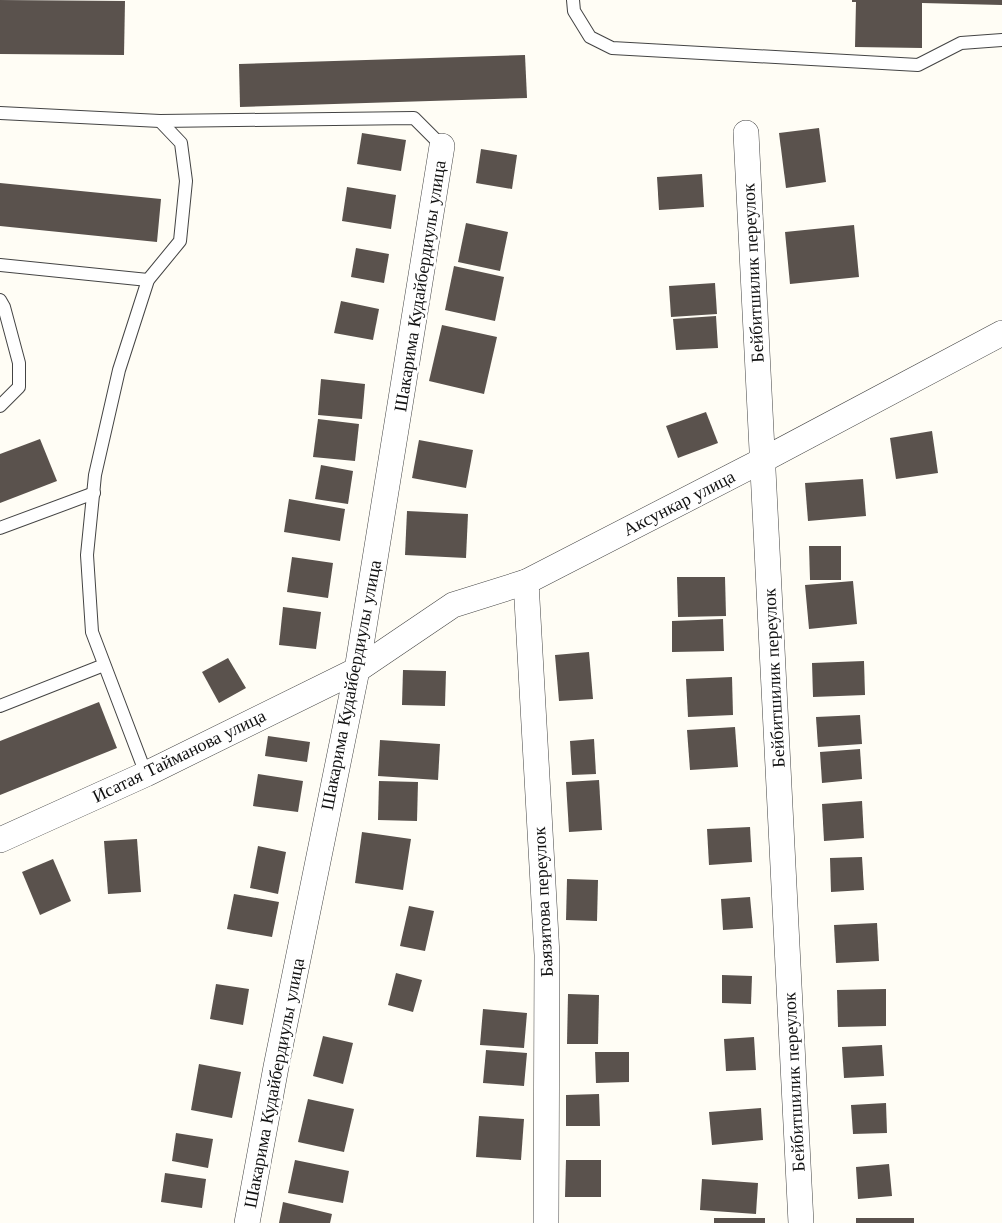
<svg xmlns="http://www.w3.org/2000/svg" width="1002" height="1223" font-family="'Libre Baskerville',serif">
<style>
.building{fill:#5a524d}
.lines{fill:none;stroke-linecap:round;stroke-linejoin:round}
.lane-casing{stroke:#444;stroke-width:14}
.street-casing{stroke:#444;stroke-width:26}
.lane{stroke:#fff;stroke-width:12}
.street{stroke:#fff;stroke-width:25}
.labels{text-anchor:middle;stroke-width:5;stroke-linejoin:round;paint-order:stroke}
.street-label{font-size:18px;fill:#111;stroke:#fff}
</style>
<rect width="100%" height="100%" fill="#fffdf5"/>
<!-- building -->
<g class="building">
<path d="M0 0 125 1 124 55 0 54Z"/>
<path d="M852 0H1002V5L922 3V48L855 47 856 2H852Z"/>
<path d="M525 55 527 98 240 107 239 64Z"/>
<path d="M819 128 826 182 786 188 779 133Z"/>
<path d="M362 133 406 140 401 171 357 164Z"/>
<path d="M481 149 517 155 512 189 476 183Z"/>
<path d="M702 174 704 207 659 210 657 177Z"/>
<path d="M0 183 161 199 157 242 0 226Z"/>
<path d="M347 187 396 195 391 229 342 221Z"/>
<path d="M466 223 508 232 500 271 458 262Z"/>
<path d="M854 225 859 277 790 284 785 232Z"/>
<path d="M356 248 389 254 384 283 351 277Z"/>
<path d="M454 266 504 277 495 321 445 310Z"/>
<path d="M715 283 717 314 671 317 669 286Z"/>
<path d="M341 301 379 309 373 340 334 333Z"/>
<path d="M716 316 718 348 676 350 673 319Z"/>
<path d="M442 325 497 337 484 394 429 381Z"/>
<path d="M321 379 365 384 362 419 318 415Z"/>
<path d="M706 412 718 443 678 458 666 426Z"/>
<path d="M318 419 359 424 355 461 313 457Z"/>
<path d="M932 431 938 473 896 479 890 438Z"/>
<path d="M40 439 57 481 0 503V454Z"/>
<path d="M419 440 473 450 466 488 412 478Z"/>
<path d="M321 465 353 471 348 504 315 499Z"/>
<path d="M863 479 866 516 808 521 805 483Z"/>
<path d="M289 499 345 509 340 541 284 532Z"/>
<path d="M407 511 468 514 466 558 405 555Z"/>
<path d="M809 546H841V580H810Z"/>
<path d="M292 557 333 563 328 598 287 592Z"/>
<path d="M677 577H725L726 616 678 617Z"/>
<path d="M853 581 857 624 809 629 805 585Z"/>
<path d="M283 607 321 612 316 649 279 645Z"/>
<path d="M723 619 724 651 672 652V621Z"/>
<path d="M589 652 593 699 559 701 555 655Z"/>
<path d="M228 658 246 688 219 703 202 672Z"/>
<path d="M864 661 865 695 813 697 812 663Z"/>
<path d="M403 670 446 671 445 706 402 705Z"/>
<path d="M732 677 733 715 688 717 686 679Z"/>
<path d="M99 702 117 748 0 795V741Z"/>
<path d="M860 715 862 744 818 747 816 717Z"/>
<path d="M735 727 738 767 690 770 687 730Z"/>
<path d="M268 736 310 742 307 762 265 756Z"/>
<path d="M594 739 596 774 572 775 570 741Z"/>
<path d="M380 740 440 744 438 780 378 776Z"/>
<path d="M860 749 862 779 822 783 820 752Z"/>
<path d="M258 774 303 781 298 812 253 806Z"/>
<path d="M599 780 602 830 569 832 566 782Z"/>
<path d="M379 781 418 782 417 821 378 820Z"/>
<path d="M862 801 864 838 824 841 822 804Z"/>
<path d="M750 827 752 862 709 865 707 829Z"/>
<path d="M362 832 411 839 403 890 355 883Z"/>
<path d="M137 839 141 892 108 894 104 841Z"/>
<path d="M258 846 286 852 278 894 250 888Z"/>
<path d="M862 857 864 890 831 892 830 858Z"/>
<path d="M53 859 71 901 40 915 22 872Z"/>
<path d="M567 879 598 880 597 921 566 920Z"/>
<path d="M234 894 279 902 272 937 227 929Z"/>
<path d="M750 897 753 928 723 930 721 899Z"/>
<path d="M409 906 434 911 425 951 400 946Z"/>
<path d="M877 923 879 961 836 963 834 925Z"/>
<path d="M396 973 422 980 413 1012 388 1005Z"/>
<path d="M722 975 752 976 751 1004 722 1003Z"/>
<path d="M216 984 249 989 243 1025 210 1019Z"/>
<path d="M886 989V1026L838 1027 837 990Z"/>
<path d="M568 994 599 995 598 1044H567Z"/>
<path d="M483 1009 527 1013 524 1048 480 1045Z"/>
<path d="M323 1036 353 1043 343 1084 313 1076Z"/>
<path d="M754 1037 756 1070 726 1071 724 1039Z"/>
<path d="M882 1045 884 1076 844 1078 842 1047Z"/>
<path d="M486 1050 527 1053 524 1086 483 1083Z"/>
<path d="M595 1052H629V1082L596 1083Z"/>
<path d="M199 1064 241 1072 232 1118 191 1110Z"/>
<path d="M599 1094 600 1126H566V1095Z"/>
<path d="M308 1099 354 1109 344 1152 298 1142Z"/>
<path d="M886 1103 887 1133 853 1134 851 1105Z"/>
<path d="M761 1108 763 1140 712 1145 709 1112Z"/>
<path d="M479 1116 524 1119 521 1160 476 1157Z"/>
<path d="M176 1133 213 1139 208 1168 172 1161Z"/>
<path d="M295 1160 349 1171 343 1203 288 1193Z"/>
<path d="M566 1160H601V1197H565Z"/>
<path d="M889 1164 892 1196 858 1199 856 1167Z"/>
<path d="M165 1173 206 1179 202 1208 161 1202Z"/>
<path d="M702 1179 758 1183 756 1214 700 1210Z"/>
<path d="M283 1202 332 1214 330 1223H279Z"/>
<rect x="714" y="1218" width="51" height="5"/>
<rect x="856" y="1218" width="58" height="5"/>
</g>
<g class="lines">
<defs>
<g id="lane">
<path d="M573 0 574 11 590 37 612 48 918 65 961 43 1002 40"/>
<path d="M0 113 160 121 414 118 442 146"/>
<path d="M0 265 148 280"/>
<path d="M0 300 4 307 19 363V387L0 406"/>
<path d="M0 528 94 493"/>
<path d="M0 706 104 665"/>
<path d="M146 774 92 632 87 555 95 475 119 370 148 280 180 241 186 181 181 143 160 121"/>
</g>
<g id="street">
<path d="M746 133 801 1223"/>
<path d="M526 582 547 955 546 1223"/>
<path d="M0 840 146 774 357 670 453 605 526 582 763 460 1002 333"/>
<path d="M247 1223 276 1067 357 670 442 146"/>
</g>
</defs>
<!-- lane casing -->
<use href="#lane" class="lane-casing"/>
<!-- street casing -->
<use href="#street" class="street-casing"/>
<!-- lane -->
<use href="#lane" class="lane"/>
<!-- street -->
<use href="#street" class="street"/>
</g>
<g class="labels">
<!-- street labels -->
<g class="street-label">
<text transform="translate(753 273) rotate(-93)" y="6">Бейбитшилик переулок</text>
<text transform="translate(420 286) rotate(-81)" y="6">Шакарима Кудайбердиулы улица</text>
<text transform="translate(679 503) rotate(-27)" y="6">Аксункар улица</text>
<text transform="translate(774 678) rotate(-93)" y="6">Бейбитшилик переулок</text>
<text transform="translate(351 685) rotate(-79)" y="6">Шакарима Кудайбердиулы улица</text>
<text transform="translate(179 756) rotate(-26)" y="6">Исатая Тайманова улица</text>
<text transform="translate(543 902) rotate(-93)" y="6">Баязитова переулок</text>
<text transform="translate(794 1082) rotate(-93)" y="6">Бейбитшилик переулок</text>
<text transform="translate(274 1083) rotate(-79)" y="6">Шакарима Кудайбердиулы улица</text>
</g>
</g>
</svg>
